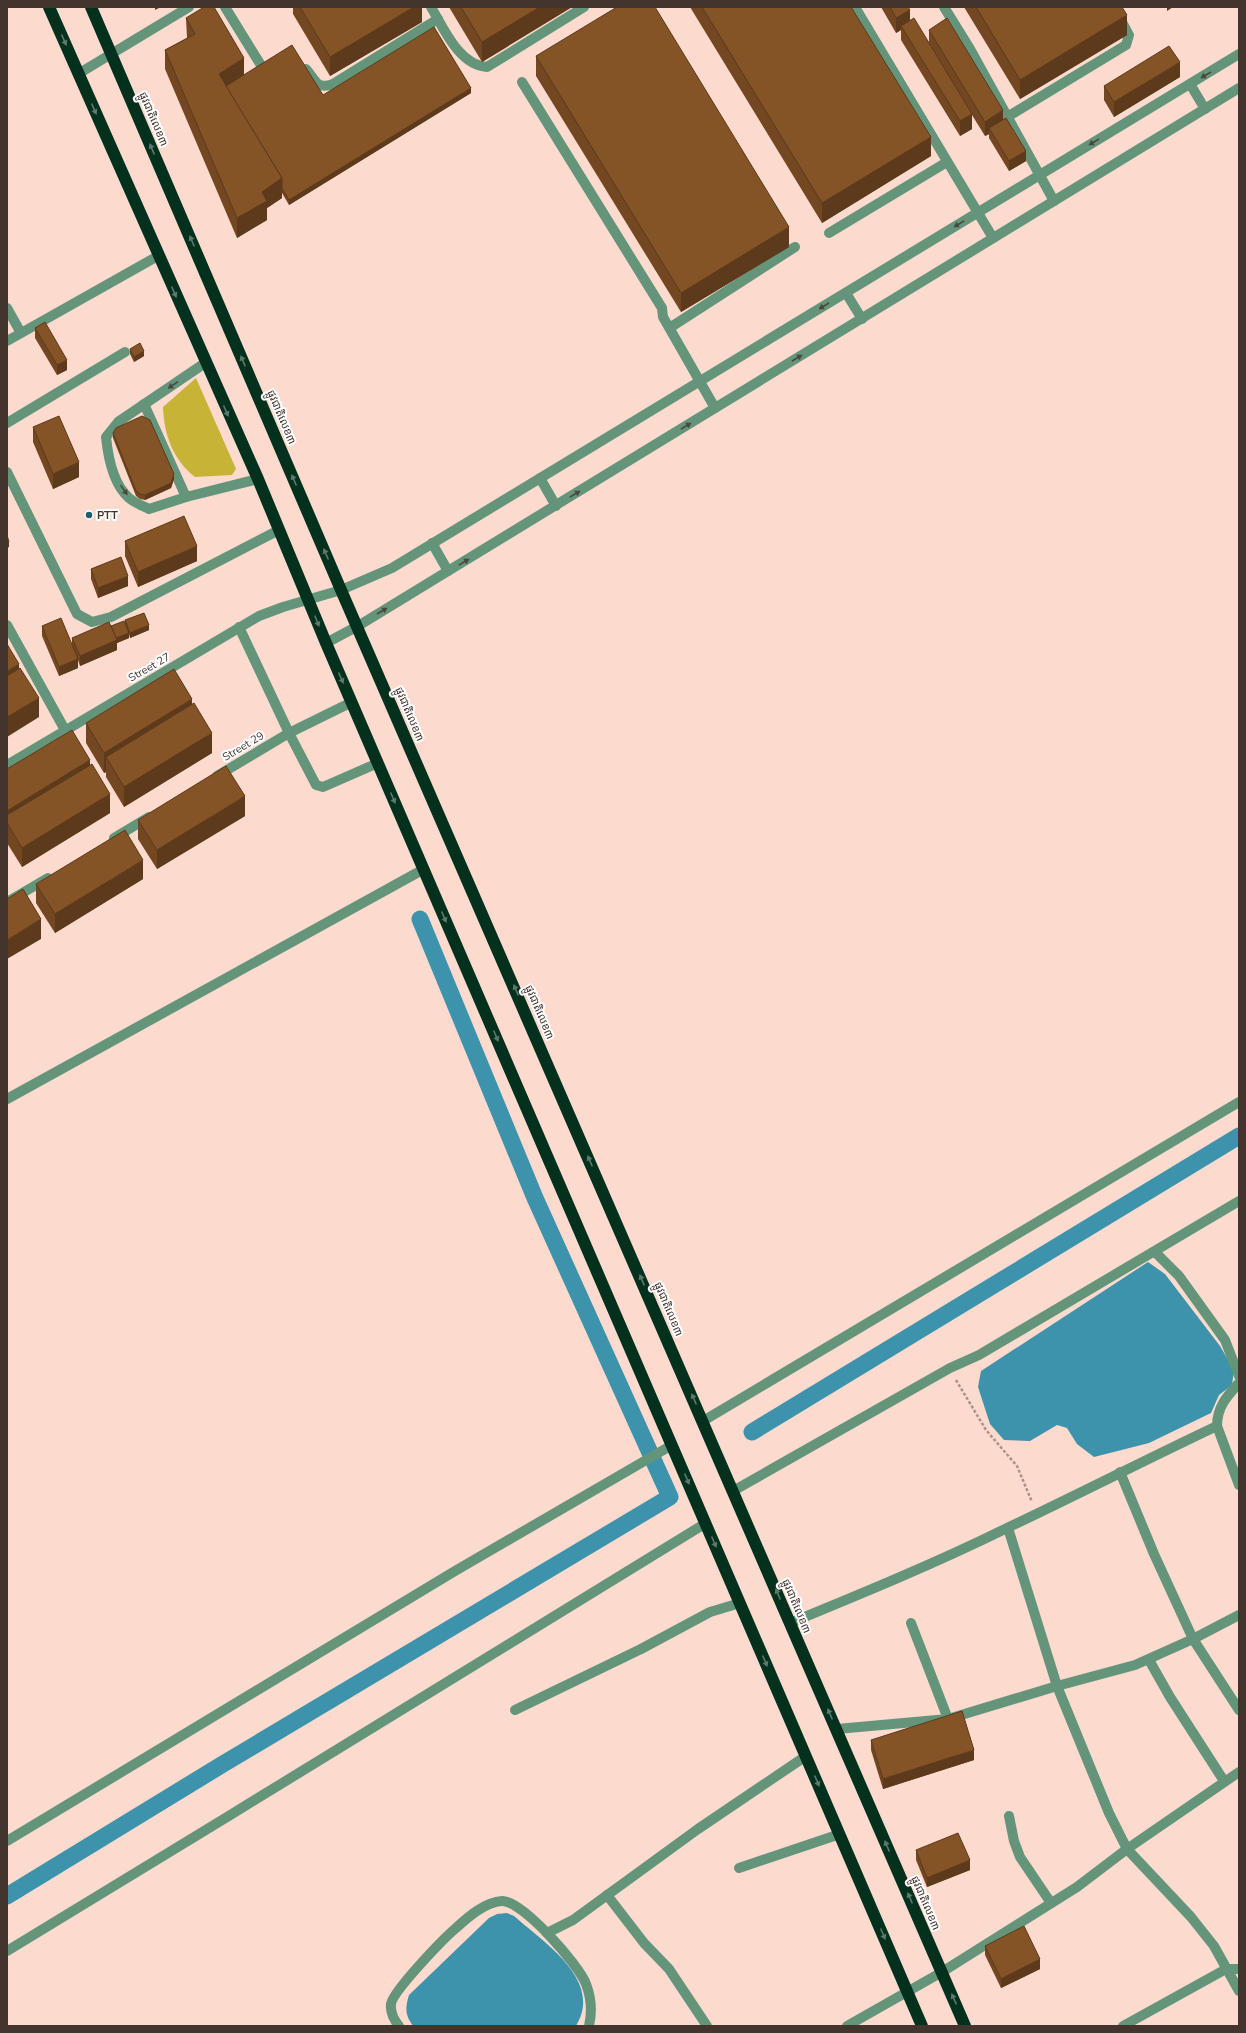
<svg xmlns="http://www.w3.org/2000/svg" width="1246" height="2033" font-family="'Nunito Sans','Noto Sans Khmer',sans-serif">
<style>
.green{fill:#c7b436}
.water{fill:#3d93ac}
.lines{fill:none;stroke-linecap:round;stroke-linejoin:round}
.canal{stroke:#3d93ac;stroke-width:17}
.path{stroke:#ac9289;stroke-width:2.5;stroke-dasharray:3 2;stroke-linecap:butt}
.minor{stroke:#64957b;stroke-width:10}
.highway{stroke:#04311e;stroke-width:12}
.wall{fill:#724721}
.shaded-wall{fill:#5c3a1b}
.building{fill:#845326;stroke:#5c3a1b}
.oneway{fill:#5c796d}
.oneway2{fill:#4a473d}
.poi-dot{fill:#1b5f72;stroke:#fff;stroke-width:1.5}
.labels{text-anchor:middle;stroke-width:4;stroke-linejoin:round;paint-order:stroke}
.street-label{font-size:11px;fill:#44342e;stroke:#fff}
.poi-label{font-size:11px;font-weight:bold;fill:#44342e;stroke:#fff;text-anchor:start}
</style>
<rect width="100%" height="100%" fill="#fcdace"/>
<!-- green -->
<path class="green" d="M196 378 236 469 232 475 195 477C173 460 164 435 163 407Z"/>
<!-- water -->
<g class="water">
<path d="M1148 1262 1165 1274 1220 1346 1234 1370 1232 1385 1219 1395 1211 1413 1149 1443 1094 1457 1077 1444 1067 1428 1057 1425 1030 1441 1004 1440 990 1424 978 1387 981 1371Z"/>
<path d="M507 1913 514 1916C543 1942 604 1980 576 2026H413C405 2015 405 2008 409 1995L489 1918 497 1914Z"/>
</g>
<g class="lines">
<!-- canal -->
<g class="canal">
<path d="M752 1432 1239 1136"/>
<path d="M7 1896 223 1764 670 1497 535 1198 420 919"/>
</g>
<!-- path -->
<path class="path" d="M956 1380 986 1430 1017 1466 1032 1502"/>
<!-- minor -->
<g class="minor">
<path d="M225 7 267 75"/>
<path d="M431 7C444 29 459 65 487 67L584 7"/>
<path d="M855 7 993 238"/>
<path d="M944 7 970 49 1054 201"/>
<path d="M296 71 306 69C316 80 316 90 333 84L438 19"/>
<path d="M78 74 189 7"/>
<path d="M522 82 662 308 663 317 715 408"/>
<path d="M1190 84 1205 109"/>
<path d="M1007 117 1126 45 1129 35 1114 7"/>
<path d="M829 233 947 162"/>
<path d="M846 293 862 319"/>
<path d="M7 308 21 333"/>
<path d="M671 327 795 247"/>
<path d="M7 341 158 256"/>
<path d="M205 363 118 422 106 437C108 457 113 484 129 498 135 503 143 506 149 509L186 497 258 479"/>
<path d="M144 404 186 497"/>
<path d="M7 423 125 352"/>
<path d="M7 472 77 614 92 622 111 617 279 530"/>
<path d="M540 478 556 506"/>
<path d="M432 543 448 571"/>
<path d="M7 625 65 730"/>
<path d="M326 643 358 626 448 571 1239 88"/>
<path d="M352 702 289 733 316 785 323 787 378 763"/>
<path d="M7 765 259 616 283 607 341 590 392 568 1239 54"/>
<path d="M217 776 289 733 239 627"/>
<path d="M114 838 149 817"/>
<path d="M7 902 48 878"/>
<path d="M7 1099 424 869"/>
<path d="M1155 1252 1179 1276 1225 1340 1239 1376"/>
<path d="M1239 1383C1227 1396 1217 1407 1217 1426L1239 1485"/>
<path d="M703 1421 1239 1102"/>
<path d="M1120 1472 1154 1554 1193 1639 1239 1710"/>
<path d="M733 1491 950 1368 979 1355 1239 1201"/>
<path d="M1008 1528 1057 1686 1109 1813 1127 1849 1191 1917 1214 1946 1239 1991"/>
<path d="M790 1623C863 1593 936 1563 1007 1528 1077 1495 1147 1459 1217 1426"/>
<path d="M911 1623 948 1719"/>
<path d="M1149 1660 1170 1697 1224 1781"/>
<path d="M515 1710 641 1649 710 1612 740 1603"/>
<path d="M837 1729 948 1719 1057 1686 1135 1665 1193 1639 1239 1615"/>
<path d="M1009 1816 1014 1841 1020 1857 1051 1903"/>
<path d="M7 1841 455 1571 672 1445"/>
<path d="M739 1868 840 1834"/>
<path d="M607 1895 644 1943 669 1969 707 2026"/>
<path d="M547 1933 573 1920 698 1829 806 1756"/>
<path d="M7 1951C241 1810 472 1665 706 1523"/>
<path d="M399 2026C394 2020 390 2013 391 2004 393 1991 443 1939 456 1928 468 1917 485 1902 502 1901 522 1900 579 1965 586 1984 591 1997 592 2013 589 2026"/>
<path d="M847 2026 942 1972 1077 1887 1127 1849 1239 1772"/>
<path d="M1123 2026 1226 1969H1239"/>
</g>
<!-- highway -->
<g class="highway">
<path d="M49 7 258 479 326 643 922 2026"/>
<path d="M91 7 341 590 965 2026"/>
</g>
</g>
<!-- wall -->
<g class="wall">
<path d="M293 7H422V22L330 76 293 14Z"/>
<path d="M449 7H572L482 62Z"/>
<path d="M690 7H851L931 156 822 223Z"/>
<path d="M881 7H908L910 21 929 43V30L1003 120 1026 161 1009 171 989 138V134L985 136 972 115V129L960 136 901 40V30L896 33Z"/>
<path d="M964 7H1122L1127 35 1020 99Z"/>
<path d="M186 18 244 75 323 95 471 93 289 205 282 193V198L267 208V220L237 238 165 69V50L187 38Z"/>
<path d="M536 56 789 247 681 312 536 76Z"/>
<path d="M1180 77 1114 117 1104 100V86Z"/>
<path d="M35 328 67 370 57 375 35 338Z"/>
<path d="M130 349 144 356 134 362 130 354Z"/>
<path d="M33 427 79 477 53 489 33 442Z"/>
<path d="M113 433 174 479 171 488 145 500 140 499 136 496 113 438Z"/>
<path d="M125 541 197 561 138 587 125 556Z"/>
<path d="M91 569 128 586 98 598 91 579Z"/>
<path d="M125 620 149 630 130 638 129 634V638L117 643V650L80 666 78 660V668L59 676 42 636V626L72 646V638L111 626 125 625Z"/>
<path d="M192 704 212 753 124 807 106 777V772L104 773 86 743V723Z"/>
<path d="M90 765 110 813 22 867 7 843V769Z"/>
<path d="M245 816 157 869 138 839V820Z"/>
<path d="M143 879 55 933 36 903V884Z"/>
<path d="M871 1740 974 1760 883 1789 871 1750Z"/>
<path d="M916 1850 970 1870 927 1887 916 1860Z"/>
<path d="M985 1946 1040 1969 1001 1988 985 1955Z"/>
</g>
<!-- shaded-wall -->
<g class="shaded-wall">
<path d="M155 7H161L155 10Z"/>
<path d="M414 7H422V22L330 76V57Z"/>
<path d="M540 7H572L482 62V42Z"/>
<path d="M1167 7H1173L1167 11Z"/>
<path d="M910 10V25L901 26V30L896 33V18Z"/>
<path d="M1127 15V35L1020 99V80Z"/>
<path d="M244 58V78L222 91 219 74Z"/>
<path d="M1180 62V77L1114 117V102Z"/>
<path d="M471 88V93L289 205V200Z"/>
<path d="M1003 110V125L989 128V134L985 136V122Z"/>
<path d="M972 114V129L960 136V121Z"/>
<path d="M931 137V156L822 223V203Z"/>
<path d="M1026 151V161L1009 171V161Z"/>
<path d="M282 178V198L267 208V220L237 238V218L262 192Z"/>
<path d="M789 227V247L681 312V293Z"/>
<path d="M144 351V356L134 362V357Z"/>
<path d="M67 360V370L57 375V365Z"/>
<path d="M79 462V477L53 489V474Z"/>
<path d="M174 474V479L171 488 145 500V495Z"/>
<path d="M9 542V547L7 548V543Z"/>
<path d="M197 546V561L138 587V572Z"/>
<path d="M128 576V586L98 598V588Z"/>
<path d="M149 625V630L130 638V633Z"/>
<path d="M129 633V638L117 643V650L80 666V656L116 639Z"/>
<path d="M78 659V668L59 676V667Z"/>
<path d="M19 664V683L7 691V671Z"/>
<path d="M39 698V717L7 737V717Z"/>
<path d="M192 699V719L106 757V772L104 773V753Z"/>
<path d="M212 733V753L124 807V787Z"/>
<path d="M90 760V779L7 823V811Z"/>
<path d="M110 794V813L22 867V848Z"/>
<path d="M245 796V816L157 869V850Z"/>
<path d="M143 860V879L55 933V914Z"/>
<path d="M41 919V939L7 959V940Z"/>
<path d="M974 1750V1760L883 1789V1779Z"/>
<path d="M970 1860V1870L927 1887V1878Z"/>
<path d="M1040 1959V1969L1001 1988V1979Z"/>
</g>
<!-- building -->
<g class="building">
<path d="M204 7H214L244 58 219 74 282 178 262 192 267 201 237 218 165 50 195 34 186 18Z"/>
<path d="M300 7H414L330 57Z"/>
<path d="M461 7H540L482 42Z"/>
<path d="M617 7H655L789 227 681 293 536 56Z"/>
<path d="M702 7H851L931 137 822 203Z"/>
<path d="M890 7H908L910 10 896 18Z"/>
<path d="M976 7H1122L1127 15 1020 80Z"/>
<path d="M914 18 972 114 960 121 901 26Z"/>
<path d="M947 18 1003 110 985 122 929 30Z"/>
<path d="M434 27 471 88 289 200 282 188V178L226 86 292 45 323 95Z"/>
<path d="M1169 46 1180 62 1114 102 1104 86Z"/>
<path d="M1006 118 1026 151 1009 161 989 128Z"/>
<path d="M45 322 67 360 57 365 35 328Z"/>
<path d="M140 343 144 351 134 357 130 349Z"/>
<path d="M59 416 79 462 53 474 33 427Z"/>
<path d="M142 416 150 420 174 474 171 483 145 495 140 494 136 491 113 433 116 428Z"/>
<path d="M184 516 197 546 138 572 125 541Z"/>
<path d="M7 535 9 542 7 543Z"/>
<path d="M121 557 128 576 98 588 91 569Z"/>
<path d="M144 613 149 625 130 633 125 620Z"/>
<path d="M61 618 78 659 59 667 42 626Z"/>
<path d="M124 621 129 633 116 638 111 626Z"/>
<path d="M109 622 117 640 80 656 72 638Z"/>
<path d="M7 644 19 664 7 671Z"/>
<path d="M20 668 39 698 7 717V676Z"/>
<path d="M174 669 192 699 104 753 86 723Z"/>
<path d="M194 703 212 733 124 787 106 757Z"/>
<path d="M72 730 90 760 7 811V769Z"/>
<path d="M92 764 110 794 22 848 7 823V815Z"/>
<path d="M226 766 245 796 157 850 138 820Z"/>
<path d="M125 830 143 860 55 914 36 884Z"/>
<path d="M23 889 41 919 7 940V899Z"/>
<path d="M962 1711 974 1750 883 1779 871 1740Z"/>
<path d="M958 1833 970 1860 927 1878 916 1850Z"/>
<path d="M1024 1926 1040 1959 1001 1979 985 1946Z"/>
</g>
<!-- one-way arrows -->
<defs><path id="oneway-solid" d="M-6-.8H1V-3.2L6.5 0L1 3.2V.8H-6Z"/></defs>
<g class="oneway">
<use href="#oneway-solid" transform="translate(64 40) rotate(66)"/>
<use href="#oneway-solid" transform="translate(94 109) rotate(66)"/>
<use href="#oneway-solid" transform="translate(152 149) rotate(-113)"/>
<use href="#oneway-solid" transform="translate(192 241) rotate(-113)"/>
<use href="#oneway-solid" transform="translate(174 292) rotate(66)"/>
<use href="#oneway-solid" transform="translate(243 361) rotate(-113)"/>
<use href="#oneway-solid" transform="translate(226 411) rotate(66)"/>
<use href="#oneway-solid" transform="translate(294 480) rotate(-113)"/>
<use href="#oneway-solid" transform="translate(326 554) rotate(-113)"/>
<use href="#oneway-solid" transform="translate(317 621) rotate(68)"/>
<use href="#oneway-solid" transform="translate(341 678) rotate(66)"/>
<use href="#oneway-solid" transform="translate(393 798) rotate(67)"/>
<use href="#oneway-solid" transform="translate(444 917) rotate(67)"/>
<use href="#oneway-solid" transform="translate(516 990) rotate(-113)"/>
<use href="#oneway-solid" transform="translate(496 1036) rotate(67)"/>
<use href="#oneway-solid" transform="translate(590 1161) rotate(-113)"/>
<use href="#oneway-solid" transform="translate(642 1280) rotate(-113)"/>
<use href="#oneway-solid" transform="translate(694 1399) rotate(-113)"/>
<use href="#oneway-solid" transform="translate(687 1479) rotate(67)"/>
<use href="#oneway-solid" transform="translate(714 1542) rotate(67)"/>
<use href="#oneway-solid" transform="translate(778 1594) rotate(-113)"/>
<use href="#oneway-solid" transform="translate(765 1661) rotate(67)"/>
<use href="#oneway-solid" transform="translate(830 1714) rotate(-113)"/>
<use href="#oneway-solid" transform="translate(817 1781) rotate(67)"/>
<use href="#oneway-solid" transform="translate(887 1846) rotate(-113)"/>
<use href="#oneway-solid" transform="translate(910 1898) rotate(-113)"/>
<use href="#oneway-solid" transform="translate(883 1934) rotate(67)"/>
<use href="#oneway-solid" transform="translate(954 1999) rotate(-114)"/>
</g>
<g class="oneway2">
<use href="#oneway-solid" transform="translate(1206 75) rotate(149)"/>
<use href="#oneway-solid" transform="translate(1094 142) rotate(149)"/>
<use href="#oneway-solid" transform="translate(959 224) rotate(149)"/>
<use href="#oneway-solid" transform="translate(824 306) rotate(149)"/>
<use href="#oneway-solid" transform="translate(797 358) rotate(-31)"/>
<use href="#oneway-solid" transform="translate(173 385) rotate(146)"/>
<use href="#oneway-solid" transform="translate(686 426) rotate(-31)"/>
<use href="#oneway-solid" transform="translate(124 490) rotate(55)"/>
<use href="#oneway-solid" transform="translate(575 494) rotate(-31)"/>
<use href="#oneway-solid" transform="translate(464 562) rotate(-31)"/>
<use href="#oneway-solid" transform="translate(382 611) rotate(-31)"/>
</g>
<!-- markers -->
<circle class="poi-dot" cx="89" cy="515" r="4"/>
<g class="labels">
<!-- street labels -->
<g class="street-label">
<text transform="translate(154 119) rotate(67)" y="4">ផ្លូវជាតិលេខ៣</text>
<text transform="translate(282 417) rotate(67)" y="4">ផ្លូវជាតិលេខ៣</text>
<text transform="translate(149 667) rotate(-30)" y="4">Street 27</text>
<text transform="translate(410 714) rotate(67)" y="4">ផ្លូវជាតិលេខ៣</text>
<text transform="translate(243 746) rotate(-31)" y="4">Street 29</text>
<text transform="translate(540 1012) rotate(67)" y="4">ផ្លូវជាតិលេខ៣</text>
<text transform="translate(669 1309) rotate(67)" y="4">ផ្លូវជាតិលេខ៣</text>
<text transform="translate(797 1606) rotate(67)" y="4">ផ្លូវជាតិលេខ៣</text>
<text transform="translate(926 1903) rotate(67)" y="4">ផ្លូវជាតិលេខ៣</text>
</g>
<!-- poi labels -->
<g class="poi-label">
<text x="97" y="519">PTT</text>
</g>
</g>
<!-- border -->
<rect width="1246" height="2033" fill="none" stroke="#44342e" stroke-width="16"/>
</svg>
